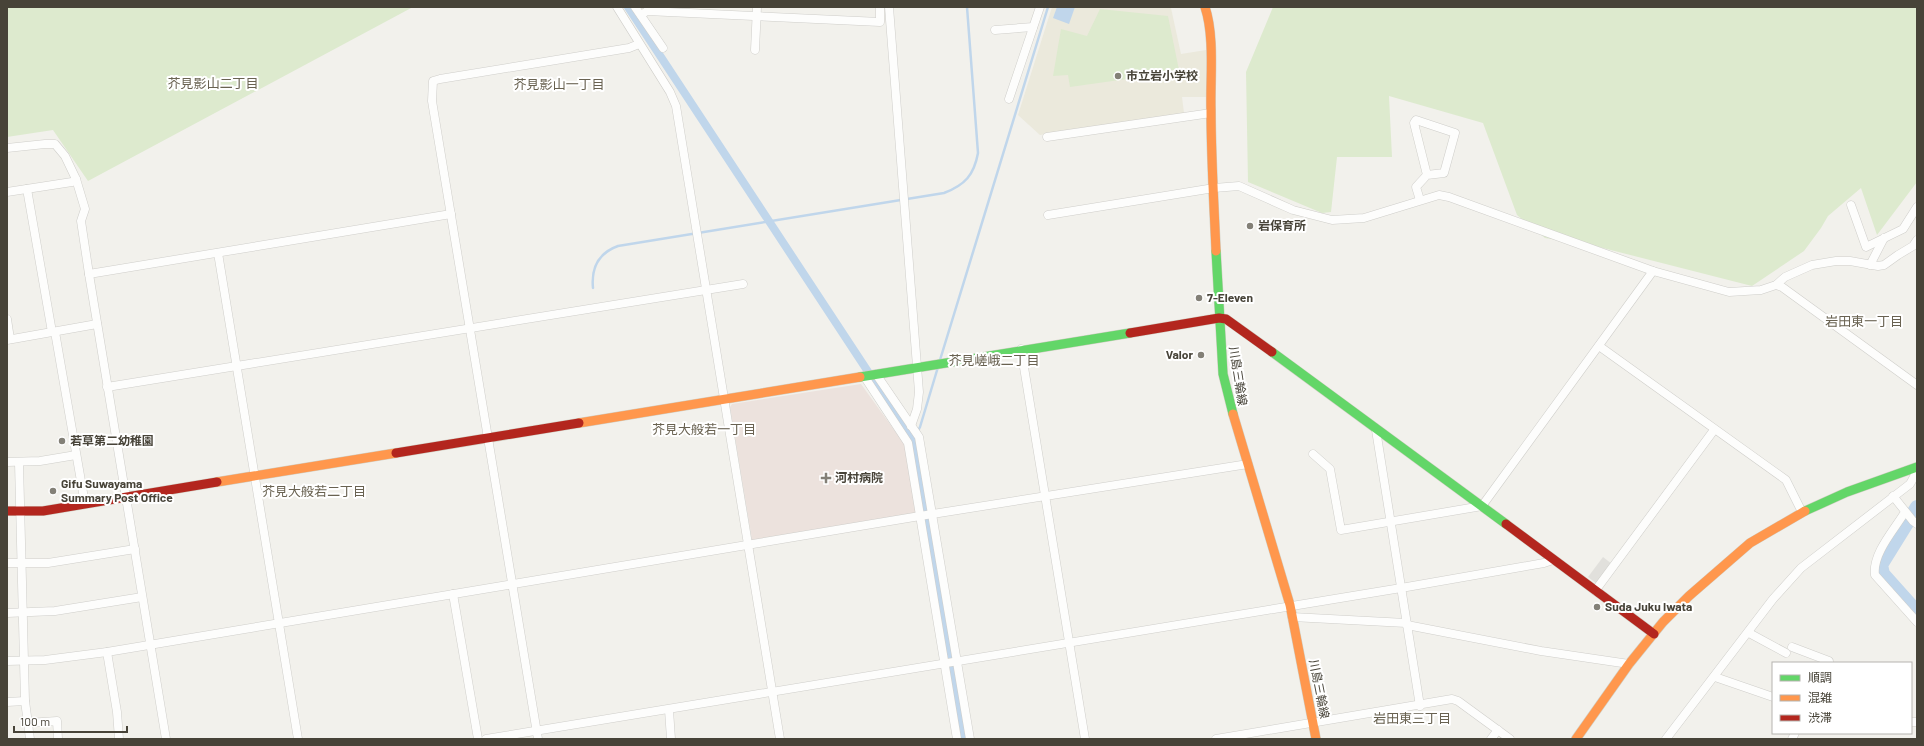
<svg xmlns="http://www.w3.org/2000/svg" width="1924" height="746" font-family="Barlow,'Noto Sans JP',sans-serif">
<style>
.education{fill:#ebe9dc}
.medical{fill:#ece2dd}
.green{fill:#ddeace}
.parking{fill:#e1e0dc}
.water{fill:#c0d6eb}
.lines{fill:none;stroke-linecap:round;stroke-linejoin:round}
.stream{stroke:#c0d6eb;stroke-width:2.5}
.canal{stroke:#c0d6eb;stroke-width:8}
.river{stroke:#c0d6eb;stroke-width:14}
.street-casing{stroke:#cfceca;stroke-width:9}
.fast-casing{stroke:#d0cec3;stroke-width:10}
.slow-casing{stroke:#d0cec3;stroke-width:10}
.jam-casing{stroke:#d0cec3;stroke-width:10}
.street{stroke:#fdfdfc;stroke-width:8}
.fast{stroke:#63d668;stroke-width:9}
.slow{stroke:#ff974d;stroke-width:9}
.jam{stroke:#b3261e;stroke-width:9}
.poi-dot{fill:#838077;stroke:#fff;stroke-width:1.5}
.labels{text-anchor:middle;stroke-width:4;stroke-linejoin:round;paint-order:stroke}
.poi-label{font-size:12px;font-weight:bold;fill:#474338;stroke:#fff;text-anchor:start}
.street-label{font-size:12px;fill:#474338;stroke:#fff}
.neighbourhood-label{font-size:13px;fill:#696251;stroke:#fff}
</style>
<rect width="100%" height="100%" fill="#f2f1ec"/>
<!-- education -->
<path class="education" d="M1052 7 1171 8 1181 54 1206 50V97H1182L1184 113 1040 135 1018 115Z"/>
<!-- medical -->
<path class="medical" d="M861 384 905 445 917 511 916 514 756 541 752 540 730 407 732 404Z"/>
<!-- green -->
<g class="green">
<path d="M7 7H413L88 181 53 130 7 137Z"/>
<path d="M1273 7H1917V182L1877 235 1861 188 1828 216 1821 228 1804 251 1752 286 1595 246 1545 238 1517 215 1483 123 1389 96 1392 157H1337L1331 212 1322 213 1248 182 1246 72Z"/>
<path d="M1100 9 1168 16 1179 70 1151 72 1148 76 1070 87 1068 75 1053 76 1061 29 1087 36Z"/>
</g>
<!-- parking -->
<path class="parking" d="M1603 557 1612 564 1597 584 1588 577Z"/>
<!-- water -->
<path class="water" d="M1057 7H1075L1069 24 1053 18Z"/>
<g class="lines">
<!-- stream -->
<g class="stream">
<path d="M593 288C591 268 599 253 618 246L944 193C965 185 974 175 978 153L967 7"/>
<path d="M940 360 1048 7"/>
<path d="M913 440 920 427 938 367"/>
</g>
<!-- canal -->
<path class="canal" d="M628 7 913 440 964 739"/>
<!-- river -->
<path class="river" d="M1917 507 1881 565 1883 574 1917 612"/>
<defs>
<g id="street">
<path d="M617 7 670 92 676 106 780 739"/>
<path d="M635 7 663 48"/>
<path d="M889 7 919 392 917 409 911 426"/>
<path d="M641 15 647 11 880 22V7"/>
<path d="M995 30 1033 27"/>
<path d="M755 50 757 7"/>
<path d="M1009 99 1040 7"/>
<path d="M1047 137 1211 113"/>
<path d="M7 148 45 144H55L65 156 76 179 85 209 81 221 89 274 166 739"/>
<path d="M27 189 52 332"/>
<path d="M7 192 72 182 76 179"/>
<path d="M1420 200 1416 187 1427 175 1414 123 1416 120 1455 133 1444 173 1427 175"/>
<path d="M1851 205 1866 247 1903 229 1917 207"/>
<path d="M1048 215 1214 188 1239 186 1293 210 1332 220 1364 218 1439 195 1449 197 1653 271 1729 292 1761 290 1776 285 1785 277 1812 265 1836 261H1850L1878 266 1884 265 1898 255 1913 246 1917 240"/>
<path d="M218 253 298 739"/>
<path d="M1870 265 1884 238"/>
<path d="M89 274 451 214"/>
<path d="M1776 285 1782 287 1917 385"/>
<path d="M7 319 10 339"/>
<path d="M55 332 85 504"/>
<path d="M7 340 97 324"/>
<path d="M1599 346 1786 480 1802 512"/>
<path d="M1021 349 1085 739"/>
<path d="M876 374 919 437 970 739"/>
<path d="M864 376 908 443 957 739"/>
<path d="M107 387 743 284"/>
<path d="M1376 430 1420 706"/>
<path d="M1313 454 1330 469 1341 530 1482 506 1653 271"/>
<path d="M7 462 40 461 76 455"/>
<path d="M19 463 25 701 30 739"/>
<path d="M1893 496 1913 521 1917 524"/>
<path d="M1905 512C1894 530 1872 554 1875 575L1917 622"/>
<path d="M7 563H48L135 549"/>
<path d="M1595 591 1714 430"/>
<path d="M453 594 478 739"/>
<path d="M7 613 55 611 142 597"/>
<path d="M1292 617 1406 623"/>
<path d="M1407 625 1541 651 1629 664"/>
<path d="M1749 633 1786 653"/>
<path d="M1792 647 1829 661V663"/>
<path d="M107 652 117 712 119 739"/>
<path d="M7 661 45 660 107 652 920 516 1248 464"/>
<path d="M1715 677 1773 697"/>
<path d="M7 702 25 701"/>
<path d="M669 710 671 739"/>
<path d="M1911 722H1917"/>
<path d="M28 723 57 721 58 739"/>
<path d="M486 739 1401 588 1544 563 1553 560"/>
<path d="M538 739 432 101 433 81 440 79 629 48 639 44"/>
<path d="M1216 739 1452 699 1458 701 1510 739"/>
<path d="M1491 739 1498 730"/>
<path d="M1666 739 1773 599 1801 568 1910 484 1915 475 1913 469"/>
<path d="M1792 739 1795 733"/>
</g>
<g id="fast">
<path d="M1216 251 1223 374 1233 414"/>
<path d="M1272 352 1506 524"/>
<path d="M860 377 1130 333"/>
<path d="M1805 511 1847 492 1917 467"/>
</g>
<g id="slow">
<path d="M1205 7C1215 37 1210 79 1211 110 1211 157 1214 204 1216 251"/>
<path d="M1233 414 1290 605 1316 739"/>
<path d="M579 423 860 377"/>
<path d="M217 482 396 453"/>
<path d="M1576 739 1629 664 1663 622 1689 596 1750 543 1805 511"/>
</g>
<g id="jam">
<path d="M1130 333 1219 318 1226 319 1272 352"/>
<path d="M396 453 579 423"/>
<path d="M7 511H43L217 482"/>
<path d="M1506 524 1654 634"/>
</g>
</defs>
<!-- street casing -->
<use href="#street" class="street-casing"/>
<!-- fast casing -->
<use href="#fast" class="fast-casing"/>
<!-- slow casing -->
<use href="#slow" class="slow-casing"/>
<!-- jam casing -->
<use href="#jam" class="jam-casing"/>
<!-- street -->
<use href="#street" class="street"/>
<!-- fast -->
<use href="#fast" class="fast"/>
<!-- slow -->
<use href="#slow" class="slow"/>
<!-- jam -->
<use href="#jam" class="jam"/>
</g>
<!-- markers -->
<g class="poi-dot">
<circle cx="1118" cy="76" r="4"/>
<circle cx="1250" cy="226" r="4"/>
<circle cx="1199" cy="298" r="4"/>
<circle cx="1201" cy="355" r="4"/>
<circle cx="62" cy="441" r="4"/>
<path d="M824 472h4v4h4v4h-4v4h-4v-4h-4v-4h4z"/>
<circle cx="53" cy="491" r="4"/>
<circle cx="1597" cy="607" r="4"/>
</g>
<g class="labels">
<!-- poi labels -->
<g class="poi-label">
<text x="1126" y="80">市立岩小学校</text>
<text x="1258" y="230">岩保育所</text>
<text x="1207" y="302">7-Eleven</text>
<text x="1193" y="359" text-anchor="end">Valor</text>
<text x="70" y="445">若草第二幼稚園</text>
<text x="835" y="482">河村病院</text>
<text x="61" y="488">Gifu Suwayama<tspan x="61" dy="14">Summary Post Office</tspan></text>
<text x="1605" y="611">Suda Juku Iwata</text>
</g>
<!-- street labels -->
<g class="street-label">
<text transform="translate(1238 376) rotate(81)" y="4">川島三輪線</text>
<text transform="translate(1319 689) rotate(79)" y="4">川島三輪線</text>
</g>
<!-- neighbourhood labels -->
<g class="neighbourhood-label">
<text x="213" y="88">芥見影山二丁目</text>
<text x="559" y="89">芥見影山一丁目</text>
<text x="1864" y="326">岩田東一丁目</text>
<text x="994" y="365">芥見嵯峨二丁目</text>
<text x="704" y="434">芥見大般若一丁目</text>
<text x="314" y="496">芥見大般若二丁目</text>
<text x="1412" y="723">岩田東三丁目</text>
</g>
</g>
<!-- border -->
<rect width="1924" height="746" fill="none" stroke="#474338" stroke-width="16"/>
<!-- legend -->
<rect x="1772" y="662" width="140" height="72" fill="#ffffff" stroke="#b5b4af"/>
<rect x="1780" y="675" width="20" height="6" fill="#63d668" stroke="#b5b4af"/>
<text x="1808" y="682" font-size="12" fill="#474338">順調</text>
<rect x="1780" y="695" width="20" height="6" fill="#ff974d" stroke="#b5b4af"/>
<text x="1808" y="702" font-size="12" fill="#474338">混雑</text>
<rect x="1780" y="715" width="20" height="6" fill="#b3261e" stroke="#b5b4af"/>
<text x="1808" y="722" font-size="12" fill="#474338">渋滞</text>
<!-- scale -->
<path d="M14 726v6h113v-6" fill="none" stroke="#474338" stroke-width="2"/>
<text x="20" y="726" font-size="12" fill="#474338" stroke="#ffffff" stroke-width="3" paint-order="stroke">100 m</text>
</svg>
